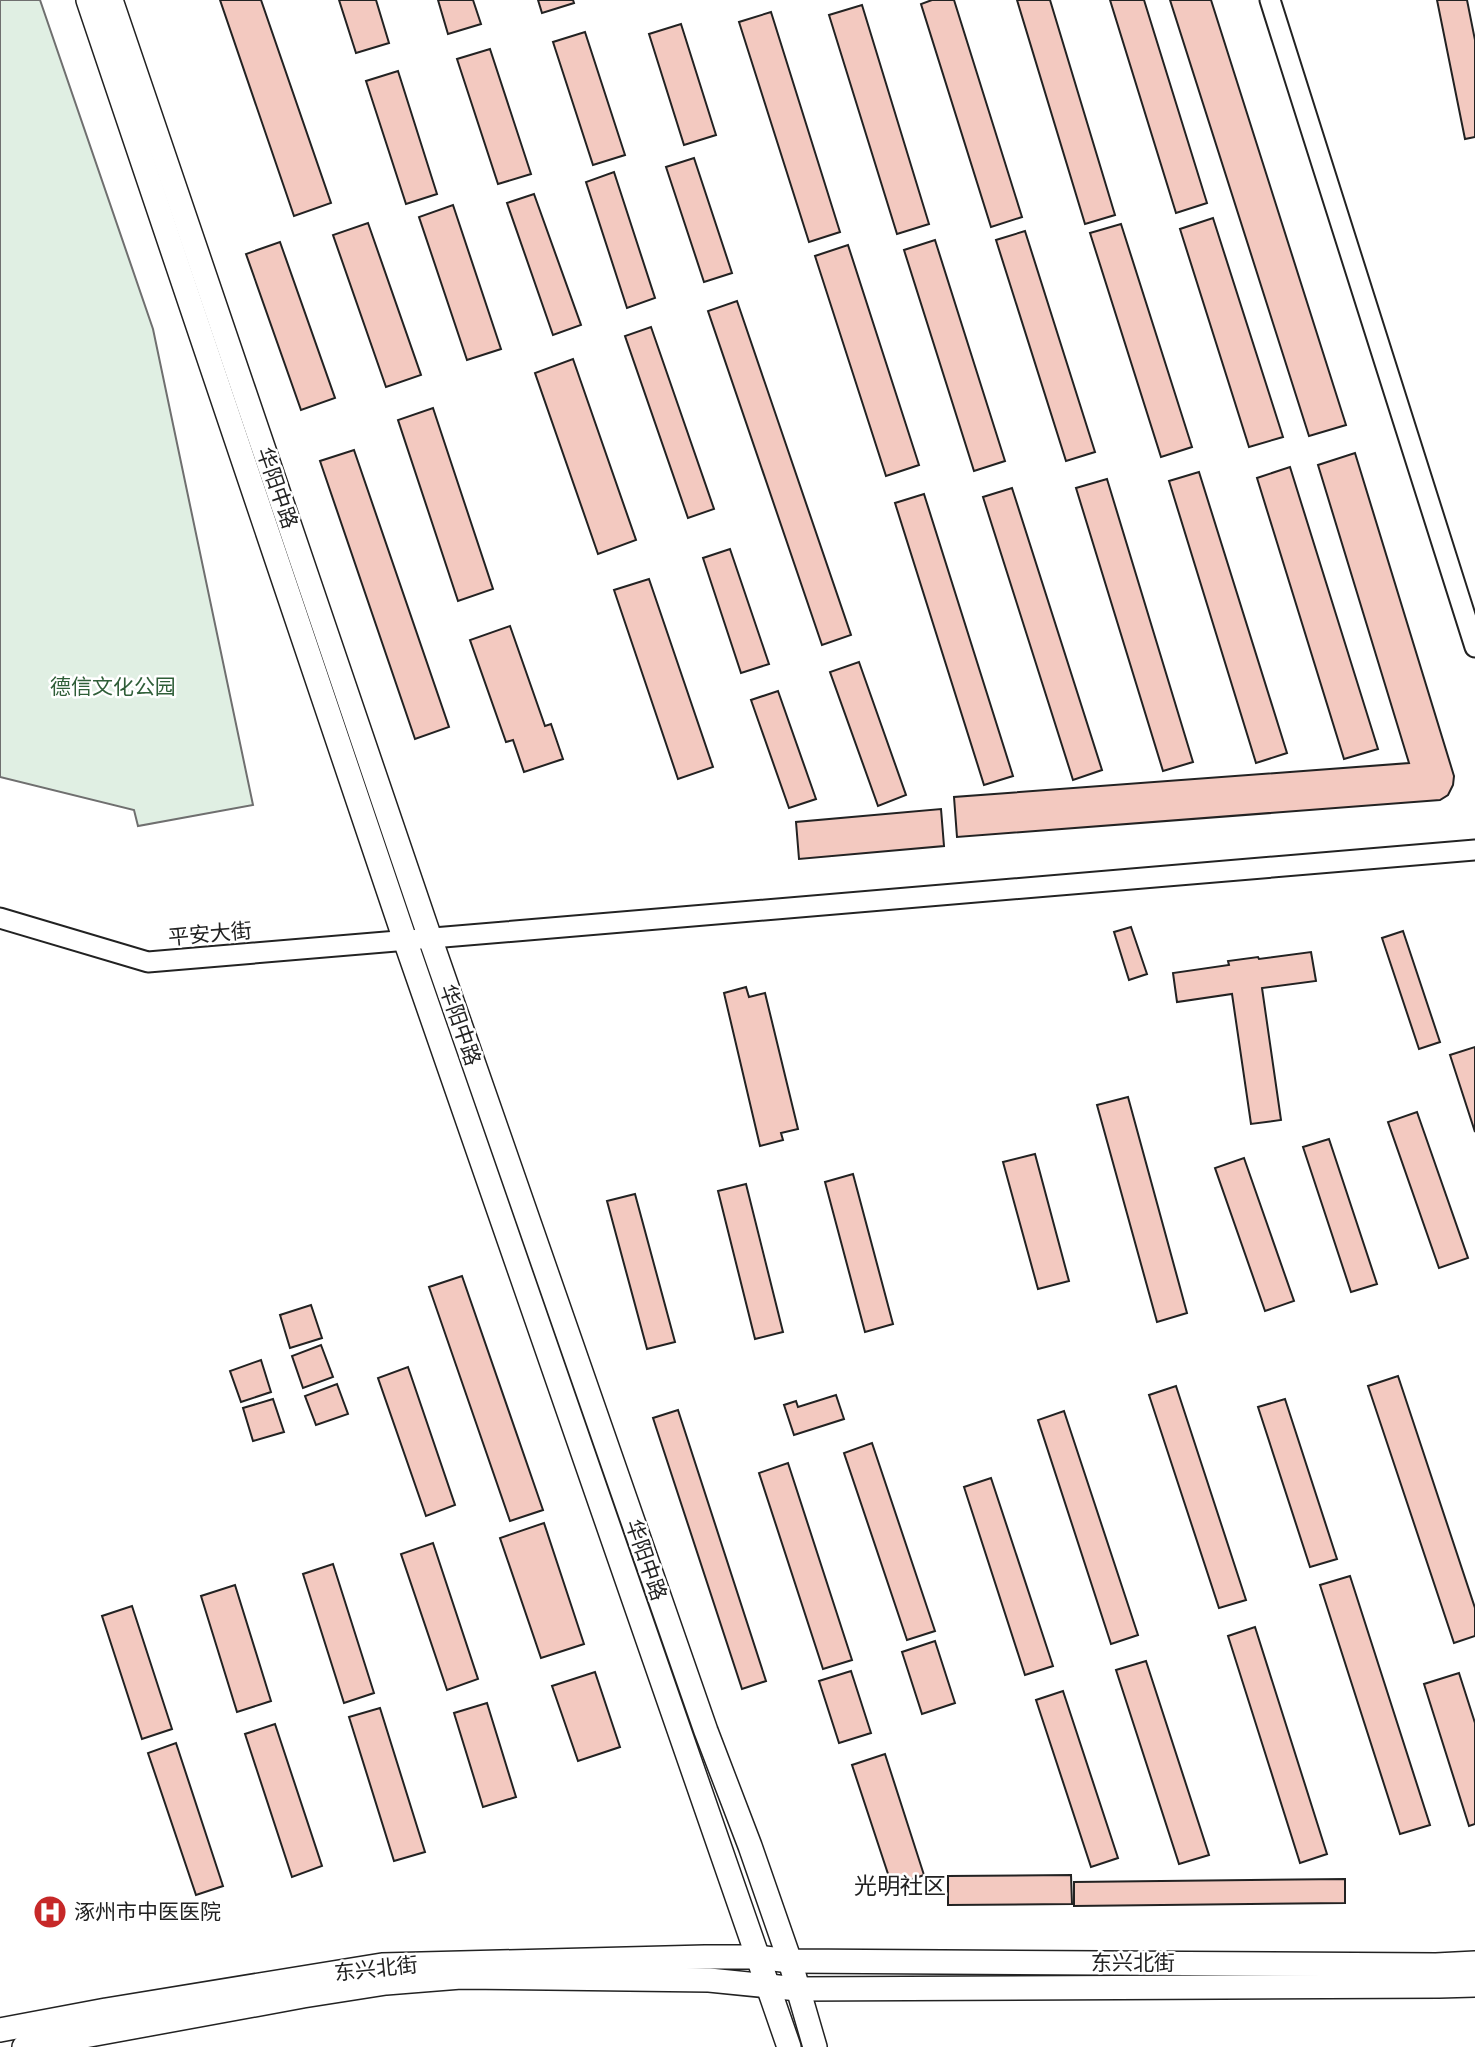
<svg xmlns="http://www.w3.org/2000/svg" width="1475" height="2047" font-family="Arial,'Noto Sans SC',sans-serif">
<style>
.green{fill:#e0efe3;stroke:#6f6f6f;stroke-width:2}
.building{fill:#f3c9c0;stroke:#222;stroke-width:2}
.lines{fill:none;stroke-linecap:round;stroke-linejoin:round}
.tertiary-casing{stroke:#222;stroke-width:23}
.secondary-casing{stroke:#222;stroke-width:26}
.tertiary{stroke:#fff;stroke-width:19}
.secondary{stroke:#fff;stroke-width:23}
.labels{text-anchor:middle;stroke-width:5;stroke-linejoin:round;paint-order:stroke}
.street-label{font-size:21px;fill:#222;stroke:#fff}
.park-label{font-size:21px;fill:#2f5e38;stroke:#fff}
.poi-label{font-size:21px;fill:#222;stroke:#fff;text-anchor:start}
.neighbourhood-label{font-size:23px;fill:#222;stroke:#fff}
</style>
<rect width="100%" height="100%" fill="#fff"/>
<!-- green -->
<path class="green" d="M0 0H40L153 329 253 805 138 826 134 810 0 777Z"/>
<!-- building -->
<g class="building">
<path d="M220 0H261L331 203 294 216Z"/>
<path d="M339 0H376L389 43 356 53Z"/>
<path d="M438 0H473L481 24 448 34Z"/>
<path d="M538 0H573L574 3 542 13Z"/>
<path d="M932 0H954L1022 217 991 227 921 4Z"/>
<path d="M1017 0H1050L1115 215 1085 224Z"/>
<path d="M1110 0H1144L1207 203 1176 213Z"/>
<path d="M1170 0H1211L1346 425 1309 436Z"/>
<path d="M1437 0H1467L1475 40V137L1465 139Z"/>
<path d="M862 5 929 224 897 234 829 15Z"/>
<path d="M771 12 840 232 809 242 739 22Z"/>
<path d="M681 24 716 135 684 145 649 34Z"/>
<path d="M585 32 625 155 593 165 553 42Z"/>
<path d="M490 49 531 174 498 184 457 59Z"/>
<path d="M398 71 437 194 406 204 366 81Z"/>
<path d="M694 158 732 273 704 282 666 167Z"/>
<path d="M614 172 655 298 627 308 586 182Z"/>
<path d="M534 194 581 325 553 335 507 203Z"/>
<path d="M453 205 501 349 467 360 419 217Z"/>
<path d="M1213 218 1283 437 1249 447 1180 229Z"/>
<path d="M368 223 421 375 386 387 333 235Z"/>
<path d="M1121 224 1192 447 1161 457 1090 233Z"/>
<path d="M1025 231 1095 452 1066 461 996 240Z"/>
<path d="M935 240 1005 461 974 471 904 250Z"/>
<path d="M280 242 335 398 301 410 246 254Z"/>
<path d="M848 245 919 465 886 476 815 256Z"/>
<path d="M737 301 851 635 822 645 708 311Z"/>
<path d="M651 327 714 509 688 518 625 336Z"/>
<path d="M573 359 636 540 598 554 535 373Z"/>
<path d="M433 408 493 589 458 601 398 420Z"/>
<path d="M354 450 449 727 415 739 320 461Z"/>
<path d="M1355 453 1454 776 1453 785 1448 795 1440 800 1427 801 957 837 954 797 1409 763 1318 465Z"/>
<path d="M1290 467 1378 749 1344 759 1257 478Z"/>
<path d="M1199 472 1287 753 1256 763 1169 481Z"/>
<path d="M1107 479 1193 762 1163 771 1076 488Z"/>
<path d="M1012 488 1102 770 1073 780 983 497Z"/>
<path d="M924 494 1013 776 984 785 895 503Z"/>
<path d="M730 549 769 664 741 673 703 558Z"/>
<path d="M649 579 713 767 678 779 614 590Z"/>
<path d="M510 626 545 726 551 724 563 759 524 772 513 740 506 742 470 640Z"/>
<path d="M859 662 906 795 878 806 830 672Z"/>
<path d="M778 691 816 799 789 808 751 700Z"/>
<path d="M941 809 944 846 799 859 796 822Z"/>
<path d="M1131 927 1147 974 1129 980 1114 932Z"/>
<path d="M1403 931 1440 1042 1419 1049 1382 938Z"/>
<path d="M1311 952 1316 981 1262 988 1281 1120 1251 1124 1232 994 1177 1002 1173 973 1229 965 1228 961 1258 957 1259 959Z"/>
<path d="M746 987 749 997 765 993 798 1129 781 1133 783 1140 760 1146 724 993Z"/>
<path d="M1475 1047V1132L1450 1055Z"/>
<path d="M1128 1097 1187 1313 1157 1322 1097 1105Z"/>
<path d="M1417 1112 1468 1258 1439 1268 1388 1122Z"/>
<path d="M1329 1139 1377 1284 1351 1292 1303 1147Z"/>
<path d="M1035 1154 1069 1281 1038 1289 1003 1162Z"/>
<path d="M1244 1158 1294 1301 1265 1311 1215 1168Z"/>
<path d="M853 1174 893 1324 865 1332 825 1182Z"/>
<path d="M746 1184 783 1332 755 1339 718 1191Z"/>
<path d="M635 1194 675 1342 647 1349 607 1201Z"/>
<path d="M462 1276 543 1510 510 1521 429 1287Z"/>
<path d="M311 1305 322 1338 290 1348 280 1315Z"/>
<path d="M321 1345 333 1377 303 1388 292 1356Z"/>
<path d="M261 1360 271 1392 241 1402 230 1371Z"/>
<path d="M408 1367 455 1505 426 1516 378 1378Z"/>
<path d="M1398 1376 1475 1608V1636L1454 1643 1368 1386Z"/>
<path d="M337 1384 348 1414 316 1425 305 1396Z"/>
<path d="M1176 1386 1246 1600 1219 1608 1149 1395Z"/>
<path d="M836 1395 844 1419 794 1435 784 1405 796 1401 798 1407Z"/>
<path d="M273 1399 284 1432 253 1441 243 1408Z"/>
<path d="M1285 1399 1337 1559 1310 1567 1258 1407Z"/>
<path d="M678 1410 766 1681 742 1689 653 1418Z"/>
<path d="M1064 1411 1138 1635 1111 1644 1038 1420Z"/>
<path d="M872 1443 935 1631 907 1640 844 1453Z"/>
<path d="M788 1463 852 1660 823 1669 759 1473Z"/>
<path d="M991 1478 1053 1666 1025 1675 964 1487Z"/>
<path d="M544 1523 584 1644 541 1658 500 1538Z"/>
<path d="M433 1543 478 1679 447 1690 401 1554Z"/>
<path d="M333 1564 374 1693 344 1703 303 1574Z"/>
<path d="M1350 1576 1430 1825 1400 1834 1320 1585Z"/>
<path d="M235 1585 271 1701 237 1712 201 1596Z"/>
<path d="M132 1606 172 1729 142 1739 102 1616Z"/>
<path d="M1255 1627 1327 1854 1300 1863 1228 1636Z"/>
<path d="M935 1641 955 1703 922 1714 902 1652Z"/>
<path d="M1146 1661 1209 1855 1179 1864 1116 1670Z"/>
<path d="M851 1671 871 1733 839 1743 819 1681Z"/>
<path d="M595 1672 620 1747 578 1761 552 1686Z"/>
<path d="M1459 1673 1475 1723V1824L1469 1826 1424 1684Z"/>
<path d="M1063 1691 1118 1858 1091 1867 1036 1700Z"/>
<path d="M487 1703 516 1797 483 1807 454 1713Z"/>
<path d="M380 1708 425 1852 394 1861 349 1717Z"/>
<path d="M275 1724 322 1866 292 1877 245 1734Z"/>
<path d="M176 1743 223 1886 196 1895 148 1753Z"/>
<path d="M885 1754 924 1875 892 1886 852 1765Z"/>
<path d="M1071 1875 1072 1904 948 1905V1876Z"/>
<path d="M1345 1879V1903L1074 1906V1882Z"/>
</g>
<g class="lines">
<defs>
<g id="tertiary">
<path d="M1270 0 1475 647"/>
<path d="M0 918 148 962 1475 850"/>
</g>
<g id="secondary">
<path d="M88 0 405 940 789 2047"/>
<path d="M111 0 430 938 706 1731 750 1846 790 1961 815 2047"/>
<path d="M0 2030 106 2010 382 1965 705 1957H757L790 1961 1436 1965 1475 1963"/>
<path d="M24 2047 303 1996 386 1983 461 1977 709 1980 798 1989 1439 1986 1475 1985"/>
</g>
</defs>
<!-- tertiary casing -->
<use href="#tertiary" class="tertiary-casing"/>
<!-- secondary casing -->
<use href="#secondary" class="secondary-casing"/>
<!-- tertiary -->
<use href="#tertiary" class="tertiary"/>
<!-- secondary -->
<use href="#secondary" class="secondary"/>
</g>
<!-- icons -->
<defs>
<symbol id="hospital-disc" viewBox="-11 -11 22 22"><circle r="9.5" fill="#c62828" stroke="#fff"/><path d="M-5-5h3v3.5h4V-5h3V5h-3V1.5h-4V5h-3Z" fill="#fff"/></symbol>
</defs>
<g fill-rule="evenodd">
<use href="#hospital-disc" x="31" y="1893" width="38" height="38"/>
</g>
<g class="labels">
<!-- street labels -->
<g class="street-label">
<text transform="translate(277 488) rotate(71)" y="7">华阳中路</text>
<text transform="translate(210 934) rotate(-5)" y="7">平安大街</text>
<text transform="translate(460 1025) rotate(71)" y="7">华阳中路</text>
<text transform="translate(646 1560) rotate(71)" y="7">华阳中路</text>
<text x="1133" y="1970">东兴北街</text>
<text transform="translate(376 1969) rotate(-6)" y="7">东兴北街</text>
</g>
<!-- park labels -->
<g class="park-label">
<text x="113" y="694">德信文化公园</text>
</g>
<!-- poi labels -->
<g class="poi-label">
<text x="74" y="1919">涿州市中医医院</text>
</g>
<!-- neighbourhood labels -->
<g class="neighbourhood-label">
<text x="900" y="1894">光明社区</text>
</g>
</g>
</svg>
